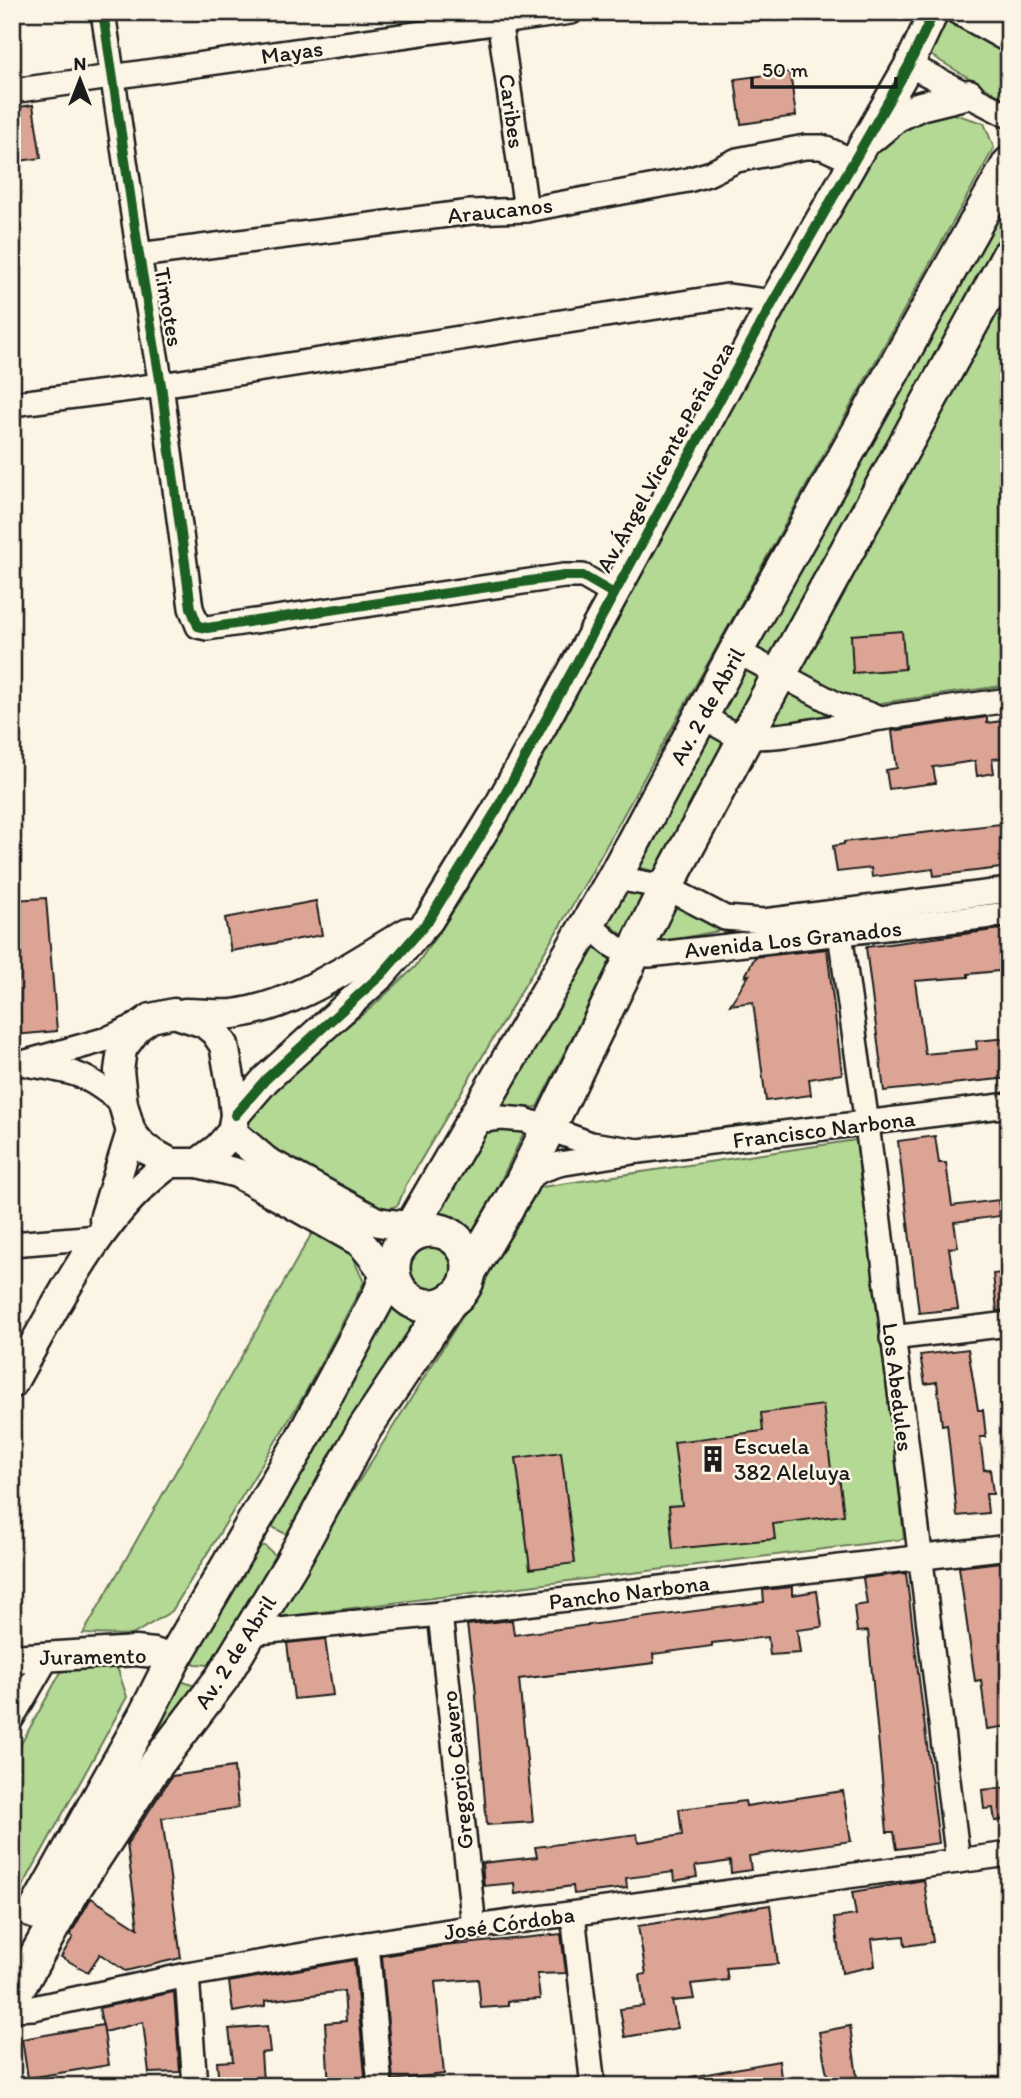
<svg xmlns="http://www.w3.org/2000/svg" width="1021" height="2098" font-family="Itim,sans-serif">
<style>
.green{fill:#b3d994;stroke:#687a58;stroke-width:2}
.building{fill:#dca495;stroke:#1c1c1c;stroke-width:2}
.lines{fill:none;stroke-linecap:round;stroke-linejoin:round}
.minor-casing{stroke:#1c1c1c;stroke-width:28}
.tertiary-casing{stroke:#1c1c1c;stroke-width:33}
.secondary-casing{stroke:#1c1c1c;stroke-width:38}
.minor{stroke:#fcf5e5;stroke-width:23}
.tertiary{stroke:#fcf5e5;stroke-width:28}
.secondary{stroke:#fcf5e5;stroke-width:33}
.cycleway-casing{stroke:#fcf5e5;stroke-width:15}
.cycleway{stroke:#1b5e20;stroke-width:10}
.labels{text-anchor:middle;stroke-width:5;stroke-linejoin:round;paint-order:stroke}
.street-label{font-size:23px;fill:#1c1c1c;stroke:#fcf5e5}
.poi-label{font-size:23px;fill:#1c1c1c;stroke:#fcf5e5;text-anchor:start}
</style>
<rect width="100%" height="100%" fill="#fcf5e5"/>
<filter id="ink" filterUnits="userSpaceOnUse"><feTurbulence type="fractalNoise" baseFrequency=".0143" numOctaves="2"/><feDisplacementMap in="SourceGraphic" scale="14" xChannelSelector="R" yChannelSelector="G"/><feConvolveMatrix kernelMatrix="1 2 1 2 8 2 1 2 1" color-interpolation-filters="sRGB"/></filter>
<g filter="url(#ink)">
<!-- green -->
<g class="green">
<path d="M947 17 1009 53V102L927 53Z"/>
<path d="M950 113 984 123 994 148 589 877 406 1185 398 1205 377 1214 266 1146 244 1121 256 1102 312 1053 371 1008 415 967 460 901 562 723 858 172 907 124Z"/>
<path d="M1009 180V226L769 658 747 649Z"/>
<path d="M1009 284V685L859 706 799 670Z"/>
<path d="M740 662 760 674 732 724 712 713Z"/>
<path d="M780 685 830 716 760 727Z"/>
<path d="M705 727 725 738 656 872 635 866Z"/>
<path d="M621 888 647 889 624 936 602 918Z"/>
<path d="M670 900 728 929 648 945Z"/>
<path d="M589 941 611 960 537 1107 495 1108Z"/>
<path d="M482 1130H525L474 1237 454 1216 425 1217Z"/>
<path d="M856 1140 895 1455 904 1539 273 1618 469 1306 535 1188Z"/>
<path d="M312 1233 350 1252 364 1282 304 1395 172 1611 132 1635 83 1634Z"/>
<circle cx="431" cy="1265" r="25"/>
<path d="M389 1297 400 1313 422 1320 291 1537 267 1524Z"/>
<path d="M252 1546H265L278 1558 211 1665 195 1664 186 1653Z"/>
<path d="M110 1662 118 1670 127 1697 12 1906V1760L66 1663Z"/>
<path d="M172 1678 198 1687 96 1825Z"/>
</g>
<!-- building -->
<g class="building">
<path d="M790 72 796 116 741 124 735 79Z"/>
<path d="M33 105 41 158 12 162V108Z"/>
<path d="M902 631 905 669 853 673 851 635Z"/>
<path d="M987 717V723L1009 720V757L992 759 994 773 977 776 975 761 933 767 936 783 889 789 886 770 897 768 892 731Z"/>
<path d="M1009 823V867L934 876 933 869 872 877 871 868 837 872 833 846 844 844V842Z"/>
<path d="M46 898 57 1031 15 1035 12 1003V900Z"/>
<path d="M316 901 322 935 231 951 225 918Z"/>
<path d="M1009 928V970L968 974V977L915 981 925 1054 977 1049 976 1041 1009 1038V1078L884 1091 866 947Z"/>
<path d="M827 949 842 1074 809 1079 811 1095 766 1101 753 1002 730 1005 749 975 745 976 755 957Z"/>
<path d="M935 1136 939 1163H946L952 1206 998 1200 1000 1216 954 1222 958 1247 949 1248 958 1309 919 1313 898 1141Z"/>
<path d="M1009 1272V1310L997 1311 993 1274Z"/>
<path d="M968 1349 978 1410H983L986 1437H980L984 1470 990 1469 993 1494H986L988 1513 957 1516 947 1424 942 1425 937 1382 925 1384 920 1355Z"/>
<path d="M823 1405 832 1477 839 1476 844 1515 773 1524 775 1539 673 1549 669 1506 682 1505 674 1442 763 1431 761 1413Z"/>
<path d="M561 1452 575 1563 530 1569 516 1458Z"/>
<path d="M1009 1561V1726L987 1729 981 1680 975 1681 959 1567Z"/>
<path d="M906 1573 939 1843 897 1849 894 1832H887L868 1631 857 1632 854 1606 867 1604 863 1578Z"/>
<path d="M792 1587V1595L817 1591 822 1627 797 1630 800 1653 770 1655 768 1637 712 1643V1646L653 1654 654 1663 519 1679 533 1822 487 1825 475 1684 467 1625 512 1620 514 1635 764 1602 763 1590Z"/>
<path d="M325 1639 333 1695 294 1699 287 1643Z"/>
<path d="M234 1767 238 1808 162 1818 181 1958 125 1971 100 1954 88 1972 61 1957 73 1937 70 1935 91 1898 138 1928 127 1844 172 1776Z"/>
<path d="M1009 1787V1819L995 1821 993 1808 984 1809 982 1790Z"/>
<path d="M843 1791 851 1841 749 1856 751 1870 731 1873 730 1861 712 1864 695 1866 697 1877 674 1881 673 1872 626 1878 627 1888 574 1894 573 1886 515 1894 514 1883 484 1886 482 1863 537 1857 535 1847 637 1834 638 1842 682 1835 679 1809 745 1801 746 1806Z"/>
<path d="M924 1880 933 1942 905 1946 904 1936 872 1939 875 1966 842 1973 834 1918 856 1915 852 1892Z"/>
<path d="M770 1905 778 1964 726 1968 728 1980 691 1984 694 1999 672 2001 678 2028 625 2037 620 2009 644 2006 640 1975 646 1974 638 1926Z"/>
<path d="M561 1934 566 1973 537 1974 540 1999 508 2001V2006L481 2008 478 1979 435 1982 444 2074 393 2080 382 1956 444 1946Z"/>
<path d="M354 1960 366 2086H329L325 2023 346 2021 344 1991 265 2001V2006L233 2012 229 1982Z"/>
<path d="M174 1992 180 2072 149 2073 143 2022 104 2032 99 2008Z"/>
<path d="M103 2025 109 2065 28 2078 22 2039Z"/>
<path d="M267 2026 270 2052 261 2053 263 2082 219 2085 217 2062 233 2061 229 2029Z"/>
<path d="M850 2026 857 2077 828 2080 819 2032Z"/>
<path d="M779 2061 782 2086H691L690 2077Z"/>
</g>
<g class="lines">
<defs>
<g id="minor">
<path d="M103 12 139 255 161 385 191 608 198 626 207 628 564 576H583L614 594"/>
<path d="M498 12 526 210"/>
<path d="M957 12 1009 41"/>
<path d="M909 65 1009 116"/>
<path d="M12 91 571 12"/>
<path d="M139 255 471 212 526 210 688 180 708 174 737 160 805 147H822L853 161"/>
<path d="M12 404 161 385 727 296 773 302"/>
<path d="M702 715C712 721 723 730 735 734 766 744 845 724 881 718L836 704 736 651"/>
<path d="M881 718 1009 700"/>
<path d="M613 880H627L666 887 725 918 764 921 1009 890"/>
<path d="M837 912 867 1124 958 1861"/>
<path d="M588 922C609 944 617 954 649 955L1009 914"/>
<path d="M30 1065C77 1072 86 1074 123 1104"/>
<path d="M12 1066 107 1039 142 1023"/>
<path d="M474 1121 502 1118 525 1120 591 1144 639 1151 559 1164 541 1170 522 1182"/>
<path d="M639 1151 1009 1105"/>
<path d="M12 1244 98 1237"/>
<path d="M892 1338 1009 1324"/>
<path d="M440 1614 474 1927"/>
<path d="M249 1633 440 1614 1009 1547"/>
<path d="M12 1718 48 1656"/>
<path d="M573 1915 593 2086"/>
<path d="M367 1944 380 2086"/>
<path d="M187 1975 195 2086"/>
<path d="M12 2009 33 2008 187 1975 367 1944 474 1927 1009 1854"/>
</g>
<g id="tertiary">
<path d="M1004 12 1009 24"/>
<path d="M872 138 897 117 920 106 969 94"/>
<path d="M174 1013 204 1023 215 1032 224 1045 232 1089 235 1115 232 1132 218 1148 198 1163H171L144 1148 131 1132 123 1104 119 1071 122 1049 138 1027 151 1018Z"/>
<path d="M185 1013C201 1013 218 1015 233 1014 297 1006 354 963 408 932"/>
<path d="M235 1115 266 1079 382 974 429 920 496 811 773 302 909 65 934 12"/>
<path d="M232 1132 266 1161 375 1221C394 1226 412 1225 431 1229"/>
<path d="M198 1163 237 1173 360 1242C376 1258 385 1278 402 1293"/>
<path d="M104 1219 131 1132"/>
<path d="M12 1384C53 1312 101 1210 171 1163"/>
<path d="M12 1659 136 1651 154 1653 173 1660"/>
</g>
<g id="secondary">
<circle cx="431" cy="1268" r="38"/>
<path d="M401 1245 613 880 736 651 1009 164"/>
<path d="M469 1272 522 1182 666 887 779 675 1009 255"/>
<path d="M35 1912 146 1714 173 1660 299 1445 380 1294 394 1258"/>
<path d="M12 1999 75 1887 152 1770 222 1678 291 1564 365 1428 450 1301"/>
</g>
</defs>
<!-- minor casing -->
<use href="#minor" class="minor-casing"/>
<!-- tertiary casing -->
<use href="#tertiary" class="tertiary-casing"/>
<!-- secondary casing -->
<use href="#secondary" class="secondary-casing"/>
<!-- minor -->
<use href="#minor" class="minor"/>
<!-- tertiary -->
<use href="#tertiary" class="tertiary"/>
<!-- secondary -->
<use href="#secondary" class="secondary"/>
<defs>
<g id="cycleway">
<path d="M103 12 139 255 161 385 191 608 198 626 207 628 564 576H583L614 594"/>
<path d="M235 1115 266 1079 382 974 429 920 496 811 773 302 909 65 934 12"/>
</g>
</defs>
<!-- cycleway casing -->
<use href="#cycleway" class="cycleway-casing"/>
<!-- cycleway -->
<use href="#cycleway" class="cycleway"/>
</g>
</g>
<!-- icons -->
<defs>
<symbol id="building-bare" viewBox="-9 -9 18 18"><path d="M-4-6H4V6H1V3H-1V6H-4ZM-2.5-4.3h1.7v1.8h-1.7ZM.8-4.3h1.7v1.8H.8ZM-2.5-1h1.7V.8h-1.7ZM.8-1h1.7V.8H.8Z" fill="#1c1c1c" stroke="#fcf5e5" stroke-width="2.5" paint-order="stroke"/></symbol>
</defs>
<g fill-rule="evenodd">
<use href="#building-bare" x="694" y="1440" width="38" height="38"/>
</g>
<g class="labels">
<!-- street labels -->
<g class="street-label">
<text transform="translate(292 52) rotate(-8)" y="8">Mayas</text>
<text transform="translate(512 111) rotate(82)" y="8">Caribes</text>
<text transform="translate(500 210) rotate(-6)" y="8">Araucanos</text>
<text transform="translate(169 307) rotate(80)" y="8">Timotes</text>
<text transform="translate(665 457) rotate(-61)" y="8">Av Ángel Vicente Peñaloza</text>
<text transform="translate(707 706) rotate(-61)" y="8">Av. 2 de Abril</text>
<text transform="translate(793 939) rotate(-6)" y="8">Avenida Los Granados</text>
<text transform="translate(824 1129) rotate(-7)" y="8">Francisco Narbona</text>
<text transform="translate(898 1387) rotate(83)" y="8">Los Abedules</text>
<text transform="translate(629 1592) rotate(-7)" y="8">Pancho Narbona</text>
<text transform="translate(235 1652) rotate(-57)" y="8">Av. 2 de Abril</text>
<text transform="translate(93 1656) rotate(-1)" y="8">Juramento</text>
<text transform="translate(457 1770) rotate(-96)" y="8">Gregorio Cavero</text>
<text transform="translate(509 1923) rotate(-8)" y="8">José Córdoba</text>
</g>
<!-- poi labels -->
<g class="poi-label">
<text x="734" y="1454">Escuela<tspan x="734" dy="26">382 Aleluya</tspan></text>
</g>
</g>
<!-- margin -->
<rect width="1021" height="2098" fill="none" stroke="#fcf5e5" stroke-width="42"/>
<rect x="21" y="21" width="979" height="2056" fill="none" stroke="#1c1c1c" stroke-width="2.5" filter="url(#ink)"/>
<!-- north arrow -->
<g transform="translate(80 80)" stroke="#fcf5e5" stroke-width="5" paint-order="stroke">
<path d="M0-5L12 26L0 18L-12 26Z" fill="#1c1c1c"/>
<text y="-10" font-size="19" font-weight="bold" text-anchor="middle" fill="#1c1c1c">N</text>
</g>
<!-- scale -->
<path d="M752 77v10h144v-10" fill="none" stroke="#1c1c1c" stroke-width="3.5"/>
<text x="762" y="77" font-size="21" fill="#1c1c1c" stroke="#fcf5e5" stroke-width="5" paint-order="stroke">50 m</text>
</svg>
